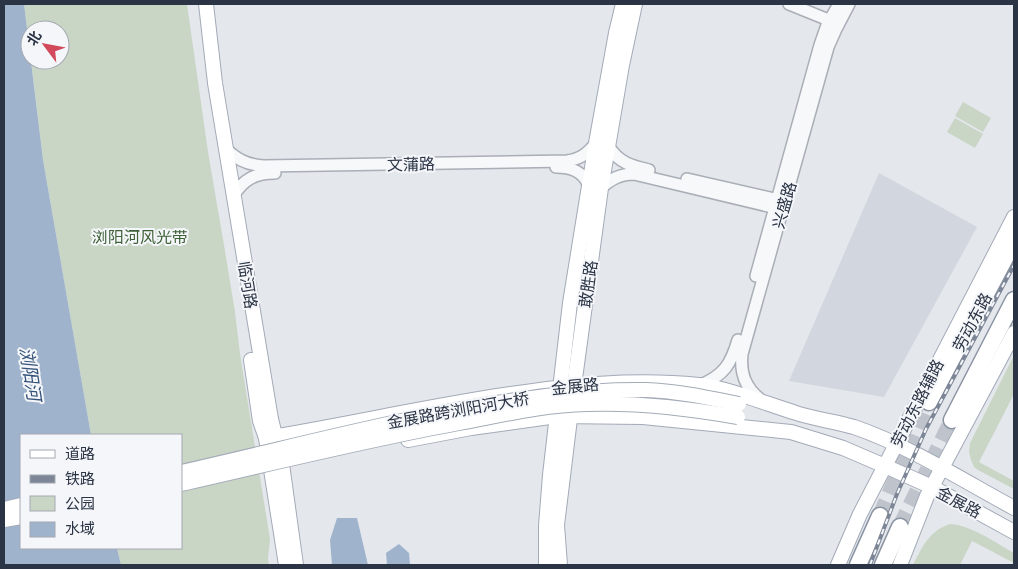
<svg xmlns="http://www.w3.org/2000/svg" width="1018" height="569" font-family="Cabin,'Noto Sans SC',sans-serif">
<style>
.built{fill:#d2d6de}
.green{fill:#c9d6c5}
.water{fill:#9fb4cc}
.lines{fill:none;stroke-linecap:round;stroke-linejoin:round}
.highway-tunnel{stroke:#bfc3cb;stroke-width:16;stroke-dasharray:16 8;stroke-linecap:butt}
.minor-casing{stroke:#a9aeb7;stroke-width:14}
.major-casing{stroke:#a3abb8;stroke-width:16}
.highway-casing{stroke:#8b94a3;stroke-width:19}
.minor{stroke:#f7f8fa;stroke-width:11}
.major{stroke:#fff;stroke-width:14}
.highway{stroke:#fff;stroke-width:16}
.rail-casing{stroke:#7d8696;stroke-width:4}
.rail{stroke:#f4f6f9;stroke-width:2;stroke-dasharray:5.5;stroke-linecap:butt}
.major-bridge-casing{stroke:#a3abb8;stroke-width:16;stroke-linecap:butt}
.major-bridge{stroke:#fff;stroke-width:14}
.labels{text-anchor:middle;stroke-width:4;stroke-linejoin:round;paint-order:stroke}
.street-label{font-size:16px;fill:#2b3445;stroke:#f4f6f9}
.park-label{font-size:16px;fill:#3f6138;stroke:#f4f6f9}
.water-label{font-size:18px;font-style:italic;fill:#34527a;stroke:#f4f6f9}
</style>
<rect width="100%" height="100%" fill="#e4e7ec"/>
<!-- built -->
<path class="built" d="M879 173 977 227 884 397 789 381Z"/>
<!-- green -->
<g class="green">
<path d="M24 4H187L208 152 225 251 235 312 240 354 270 539 268 559 269 565H121L117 548H181V435H91L43 160 31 60H60V30H30V54Z"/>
<path d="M963 102 991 118 983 132 955 116Z"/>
<path d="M955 118 983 134 975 148 947 132Z"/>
<path d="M1014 355V394L979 462 1014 481V489L978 470 974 467 971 460 969 452 970 443Z"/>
<path d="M950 524C971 525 996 543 1014 553V563L972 541 960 565H913C922 547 929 531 950 524Z"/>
</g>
<!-- water -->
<g class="water">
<path d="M4 4H24L43 160 91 435H21V548H117L121 565H4Z"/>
<path d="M337 518H357L368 565H332L330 540Z"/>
<path d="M399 544 409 553 410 565H387L386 553Z"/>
</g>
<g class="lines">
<!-- highway-tunnel -->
<g class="highway-tunnel">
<path d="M880 516 929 402"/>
<path d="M900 527 952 420"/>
</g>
<defs>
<g id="minor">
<path d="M789 4 836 23"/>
<path d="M609 147C619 163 632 166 649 170"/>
<path d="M226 149C237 160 248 165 264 166L567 161C581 159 588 153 596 143"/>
<path d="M556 167C571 167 583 171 589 186"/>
<path d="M687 179 783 201"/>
<path d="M601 188C611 179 620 174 634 174L781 209"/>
<path d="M233 196C244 179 255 173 275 173"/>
<path d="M756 276 820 45 827 25 839 4"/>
<path d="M701 385C724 375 731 364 738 340"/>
<path d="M761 400C745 388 740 373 742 354L828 47 836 29 849 4"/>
</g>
<g id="major">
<path d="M206 4 215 83 271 419 282 464 296 565"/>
<path d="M251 360 260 421 266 438 286 565"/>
<path d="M266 438C345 425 424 407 504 395 569 385 633 378 699 385 728 388 764 403 793 412 813 419 834 421 854 427 907 445 964 481 1014 508"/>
<path d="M408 440 471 428 557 416 643 417 791 432 843 448 885 466 932 487 1014 532"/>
<path d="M4 509 21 505"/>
<path d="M4 520 21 517"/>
<path d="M546 565V526L550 475 570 303 596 143 616 33 623 4"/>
<path d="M560 565 557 525 574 386 601 188 622 65 635 4"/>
<path d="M838 565 860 514 1014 217"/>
<path d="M900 565 927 496 1014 333"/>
</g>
<g id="highway">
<path d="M929 402 1014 241"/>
<path d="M952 420 1014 300"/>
<path d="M858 565 880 516"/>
<path d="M883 565 900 527"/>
</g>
</defs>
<!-- minor casing -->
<use href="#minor" class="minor-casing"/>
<!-- major casing -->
<use href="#major" class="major-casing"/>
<!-- highway casing -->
<use href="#highway" class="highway-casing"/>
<!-- minor -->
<use href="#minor" class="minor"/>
<!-- major -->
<use href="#major" class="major"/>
<!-- highway -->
<use href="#highway" class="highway"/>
<defs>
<path id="rail" d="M870 565 897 494 926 429 1014 265"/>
</defs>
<!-- rail casing -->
<use href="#rail" class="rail-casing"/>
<!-- rail -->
<use href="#rail" class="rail"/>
<defs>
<g id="major-bridge">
<path d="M181 472C271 452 360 428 451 411 516 399 579 389 646 390 677 391 709 398 739 404"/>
<path d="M181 484C274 463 366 440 459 423 502 415 543 405 587 404 638 402 687 408 738 417"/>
</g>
</defs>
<!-- major-bridge casing -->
<use href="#major-bridge" class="major-bridge-casing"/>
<!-- major-bridge -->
<use href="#major-bridge" class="major-bridge"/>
</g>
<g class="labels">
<!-- street labels -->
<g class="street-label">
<text transform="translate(411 164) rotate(-1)" y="6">文蒲路</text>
<text transform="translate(784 205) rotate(-74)" y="6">兴盛路</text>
<text transform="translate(588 284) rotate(-82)" y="6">敢胜路</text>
<text transform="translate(248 285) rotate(81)" y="6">临河路</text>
<text transform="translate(972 322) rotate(-62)" y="6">劳动东路</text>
<text transform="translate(575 386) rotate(-6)" y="6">金展路</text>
<text transform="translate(917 403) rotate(-63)" y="6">劳动东路辅路</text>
<text transform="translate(458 410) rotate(-10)" y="6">金展路跨浏阳河大桥</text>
<text transform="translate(959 502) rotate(28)" y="6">金展路</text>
</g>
<!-- park labels -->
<g class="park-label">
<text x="140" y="243">浏阳河风光带</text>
</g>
<!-- water labels -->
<g class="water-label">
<text transform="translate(30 374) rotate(81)" y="6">浏阳河</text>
</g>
</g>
<!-- border -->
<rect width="1018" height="569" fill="none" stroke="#2b3445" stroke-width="10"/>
<!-- legend -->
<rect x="20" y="434" width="162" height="115" fill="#f4f6f9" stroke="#a4a8b1"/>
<rect x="30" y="450" width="25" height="8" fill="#ffffff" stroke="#a4a8b1"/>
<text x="65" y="459" font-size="15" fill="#2b3445">道路</text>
<rect x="30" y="475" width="25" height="8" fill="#7d8696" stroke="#a4a8b1"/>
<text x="65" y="484" font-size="15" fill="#2b3445">铁路</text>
<rect x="30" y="496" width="25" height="15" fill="#c9d6c5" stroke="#a4a8b1"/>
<text x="65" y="509" font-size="15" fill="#2b3445">公园</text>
<rect x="30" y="522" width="25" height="15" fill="#9fb4cc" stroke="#a4a8b1"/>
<text x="65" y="534" font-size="15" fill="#2b3445">水域</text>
<!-- north arrow -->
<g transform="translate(45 45) rotate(302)"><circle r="24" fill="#f4f6f9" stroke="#a4a8b1"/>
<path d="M0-4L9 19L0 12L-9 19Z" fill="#d1495b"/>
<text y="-8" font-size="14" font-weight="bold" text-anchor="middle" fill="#2b3445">北</text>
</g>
</svg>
